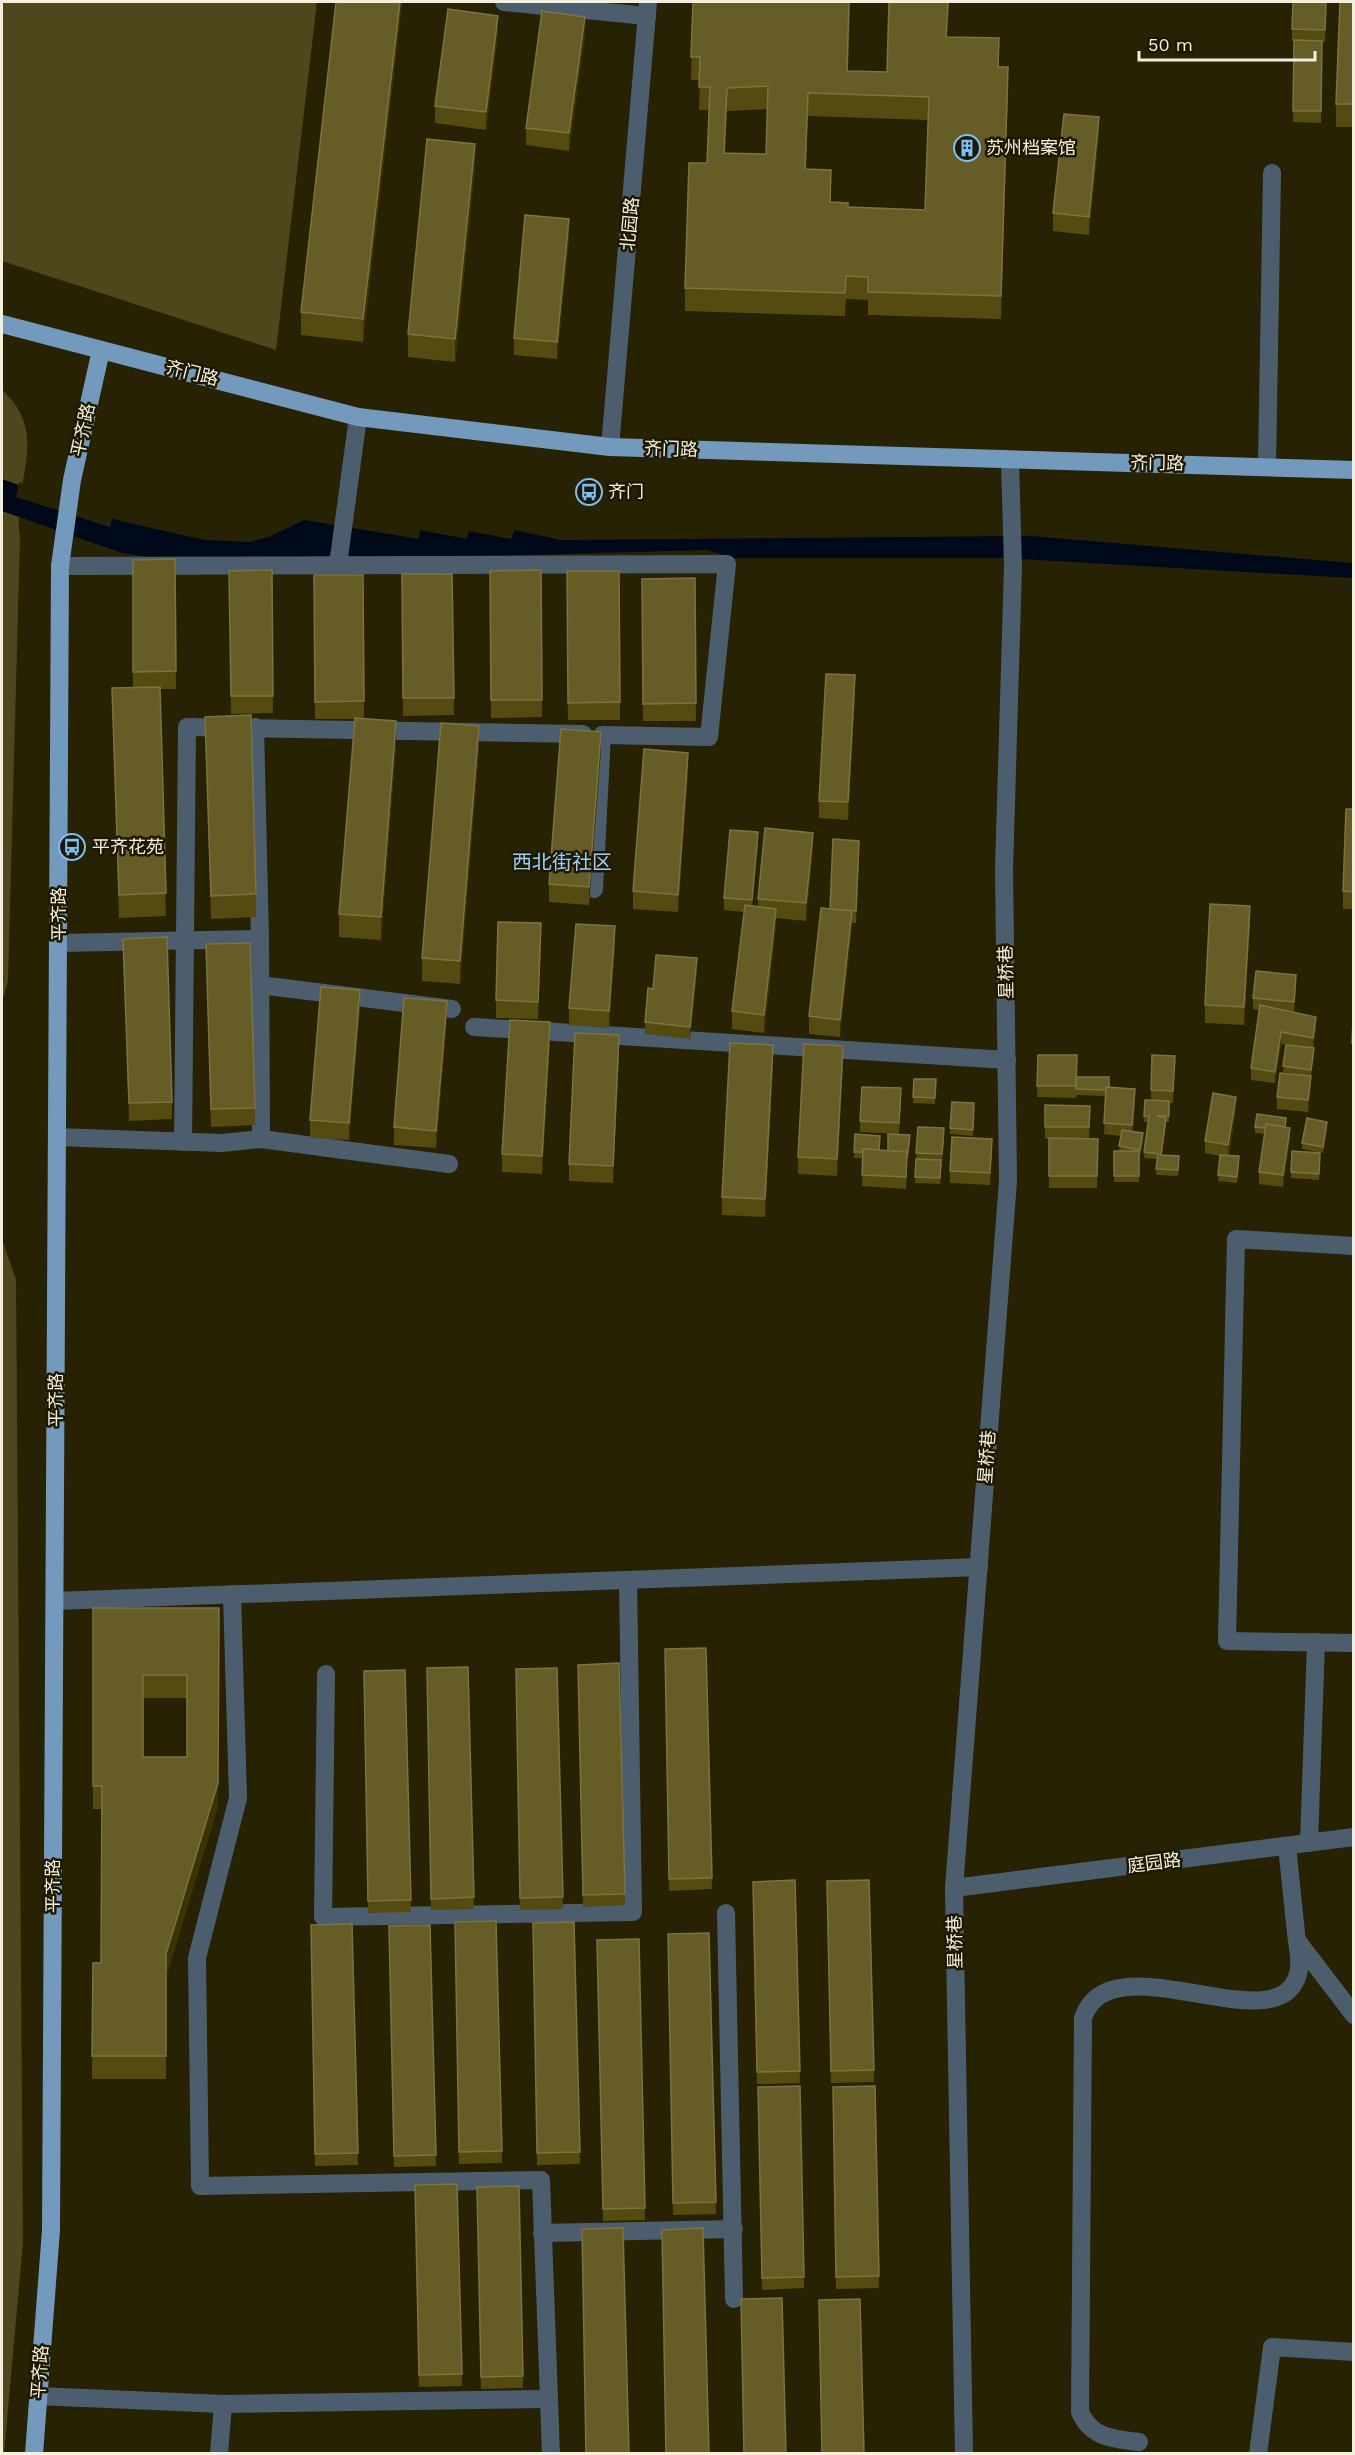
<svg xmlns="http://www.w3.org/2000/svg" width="1355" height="2455" font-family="'Work Sans','Noto Sans SC',sans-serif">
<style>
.green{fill:#4f461b}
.water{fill:#000919}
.pier{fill:#282204}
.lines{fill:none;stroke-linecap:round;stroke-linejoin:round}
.minor{stroke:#4c5e6e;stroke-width:18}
.major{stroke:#739abc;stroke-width:18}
.wall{fill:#554a10;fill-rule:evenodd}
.shaded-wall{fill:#3c3302}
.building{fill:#665c26;stroke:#7c7343;stroke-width:1.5;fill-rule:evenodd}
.labels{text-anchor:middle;stroke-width:5;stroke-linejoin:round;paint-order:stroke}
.poi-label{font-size:18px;fill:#f2efde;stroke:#1e1800;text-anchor:start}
.street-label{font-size:18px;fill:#f2efde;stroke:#1e1800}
.neighbourhood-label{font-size:20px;fill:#9ccef9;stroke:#1e1800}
</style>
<rect width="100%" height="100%" fill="#282204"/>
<!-- green -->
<g class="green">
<path d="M2 2H317L276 350 2 261Z"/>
<path d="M2 390C52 435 11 482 20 536L8 981 2 1002Z"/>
<path d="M2 1240 16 1279 23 2242 4 2454 2 2453Z"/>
</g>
<!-- water -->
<path class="water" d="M2 479 120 521 205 540 249 542 269 537 304 520 419 539 420 530 467 539 469 531 512 539 514 530 561 540 1031 536 1353 563V578L1001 558H734L707 550 194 564 122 553 2 511Z"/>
<!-- pier -->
<path class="pier" d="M19 482 113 515 110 527 16 497Z"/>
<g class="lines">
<!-- minor -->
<g class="minor">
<path d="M504 2 647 16"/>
<path d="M610 447 648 2"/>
<path d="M1267 466 1272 173"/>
<path d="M338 565 358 417"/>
<path d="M60 566 727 564 709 737 602 735 594 889"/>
<path d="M260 939 261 1139"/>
<path d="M59 943 260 939 255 727"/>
<path d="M260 985 452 1009"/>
<path d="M474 1027 1007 1060"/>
<path d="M57 1137 222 1143 261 1139 449 1164"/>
<path d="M183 1142 187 727 583 734"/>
<path d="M1354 1246 1236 1239 1227 1641 1354 1643"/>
<path d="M232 1594 238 1798 197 1958 200 2186 541 2180 551 2454"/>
<path d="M55 1601 979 1567"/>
<path d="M326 1674 323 1917 633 1912 628 1580"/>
<path d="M1309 1843 1316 1642"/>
<path d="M954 1888 1354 1837"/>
<path d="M726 1913 734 2299"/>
<path d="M1298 1942 1354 2015"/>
<path d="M542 2233 734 2229"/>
<path d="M38 2396 223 2404 548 2399"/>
<path d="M1139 2442C1114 2439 1091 2438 1080 2412L1083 2018C1110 1937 1278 2047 1298 1974 1302 1961 1297 1946 1296 1933 1293 1904 1290 1875 1287 1846"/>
<path d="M219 2454 223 2404"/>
<path d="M964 2454 954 1888 1008 1181 1004 869 1013 567 1010 460"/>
<path d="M1258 2454 1272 2347 1354 2352"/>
</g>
<!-- major -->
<g class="major">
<path d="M2 324 358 417 610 447 1354 470"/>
<path d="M34 2454 51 2230 60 566 72 480 101 350"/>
</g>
</g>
<!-- wall -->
<g class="wall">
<path d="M336 2H402L363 342 301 335V312Z"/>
<path d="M693 2H850L848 71 887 72 889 2H949L947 37 998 67 1008 90 1001 319 868 315V300L846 299 845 316 685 311V288L707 163 709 110H699L700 80H691ZM767 109 766 154 725 153 727 111ZM808 116 928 120 925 210 848 207 830 202 806 169Z"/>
<path d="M1326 2 1325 42H1322L1321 123 1293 122 1294 41H1292V29Z"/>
<path d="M1353 2V127H1336V104Z"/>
<path d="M498 33 486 130 435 123V106Z"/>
<path d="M585 35 569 151 526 145V128Z"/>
<path d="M1099 135 1089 235 1053 231V213Z"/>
<path d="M475 167 455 362 408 357V334Z"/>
<path d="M569 237 557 359 514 355V338Z"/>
<path d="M175 559 176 689H160L166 916 119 918 112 688H133V560Z"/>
<path d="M272 570 273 713 231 714 229 571Z"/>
<path d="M541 570 542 717 491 718 490 571Z"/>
<path d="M567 571H619L620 720H568Z"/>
<path d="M402 574H452L454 715 403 716Z"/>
<path d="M314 575H363L364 718 358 719 396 744 381 940 339 937V914L355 719H315Z"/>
<path d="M695 578 696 721H643L642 579Z"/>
<path d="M855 693 848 820 819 818V801Z"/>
<path d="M205 717 256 894V917L211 919Z"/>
<path d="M479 749 460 984 422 981V958Z"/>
<path d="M601 750 589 905 549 902V884Z"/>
<path d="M688 770 678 912 633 909V891Z"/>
<path d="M1353 809V909H1343V891Z"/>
<path d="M758 844 752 906 758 907V899L813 850 806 921 776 918V927L764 1033 732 1029V1011L744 912 724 910V898Z"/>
<path d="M859 853 856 923H852L840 1037 809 1034V1016L830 909Z"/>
<path d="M1250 924 1244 1025 1205 1023V1005Z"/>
<path d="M123 939 172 1102V1119L129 1121Z"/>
<path d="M541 941 538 1019 496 1018V1000Z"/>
<path d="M206 944 255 1108V1125L211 1127Z"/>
<path d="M615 944 609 1028 569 1025V1008Z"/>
<path d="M697 970 690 1039 645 1034V1022L653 989Z"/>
<path d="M1296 987 1294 1012 1316 1029 1313 1048 1314 1054 1311 1076 1283 1072 1286 1045 1281 1044 1275 1083 1251 1080V1068L1259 1010 1253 1009V998Z"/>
<path d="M360 1007 349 1140 310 1138V1120Z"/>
<path d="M447 1018 436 1148 394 1145V1127Z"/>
<path d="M1353 1019V1061H1352Z"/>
<path d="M550 1040 542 1174 502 1172V1154Z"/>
<path d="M619 1053 613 1183 569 1181V1164Z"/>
<path d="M1038 1055 1077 1077 1109 1087 1135 1101 1133 1131 1143 1139 1140 1156H1139V1182H1114V1151H1119L1121 1136 1104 1134 1106 1096 1077 1095 1076 1098 1037 1097Z"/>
<path d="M1152 1055 1175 1056 1173 1103H1169V1122H1166L1162 1155 1179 1162 1178 1176 1156 1175 1157 1159 1144 1158 1148 1122H1144L1145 1100H1151Z"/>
<path d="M773 1062 765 1217 722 1215V1197Z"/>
<path d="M843 1064 837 1176 798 1174V1157Z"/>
<path d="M914 1079H936L935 1104 913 1103Z"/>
<path d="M1311 1088 1308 1112 1277 1109V1097Z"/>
<path d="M901 1100 899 1134 860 1132V1121Z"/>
<path d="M974 1103 973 1136 950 1134V1128Z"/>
<path d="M1045 1105 1090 1106 1089 1139H1098L1097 1188H1049V1139H1045Z"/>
<path d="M1236 1109 1229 1155 1239 1162 1237 1183 1218 1181 1220 1156 1205 1153V1141Z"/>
<path d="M918 1127 944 1140 940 1184 915 1183Z"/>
<path d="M1255 1127H1286L1290 1140 1283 1187 1259 1184V1172L1265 1134 1255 1133Z"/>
<path d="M1327 1128 1323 1153 1302 1149V1143Z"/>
<path d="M855 1134 879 1150 888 1151 910 1141 907 1163 906 1189 862 1186 863 1158H854Z"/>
<path d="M992 1151 990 1185 950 1183V1171Z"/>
<path d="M1292 1151 1320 1153 1319 1180 1291 1178Z"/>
<path d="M93 1608H219L218 1806 166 1977V2079H92L93 1963H101L102 1809H93ZM143 1698H187V1757H143Z"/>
<path d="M706 1648 712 1889 669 1891 665 1649Z"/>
<path d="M619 1663 625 1905 583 1907 578 1665Z"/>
<path d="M468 1667 474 1909 431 1910 427 1668Z"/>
<path d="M557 1668 563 1909 520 1910 516 1669Z"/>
<path d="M405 1670 411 1912 368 1913 364 1671Z"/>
<path d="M795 1880 800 2083 757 2084 753 1882Z"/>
<path d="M869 1880 874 2082 831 2083 827 1881Z"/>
<path d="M496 1921 502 2163 459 2164 455 1922Z"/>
<path d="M574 1922 580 2164 537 2165 533 1923Z"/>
<path d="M352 1924 358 2165 315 2166 311 1925Z"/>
<path d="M430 1925 436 2166 394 2167 389 1926Z"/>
<path d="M709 1933 716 2214 673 2215 668 1934Z"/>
<path d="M639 1939 645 2220 603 2221 597 1940Z"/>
<path d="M800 2086 804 2288 762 2290 758 2087Z"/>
<path d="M875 2086 879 2288 836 2289 833 2087Z"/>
<path d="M457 2184 462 2386 419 2387 415 2185Z"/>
<path d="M519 2186 523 2388 481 2389 477 2187Z"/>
</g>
<!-- shaded-wall -->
<g class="shaded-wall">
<path d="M400 2H402L363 342V319Z"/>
<path d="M849 2H850L847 94V71Z"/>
<path d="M948 2H949L946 60V37Z"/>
<path d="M498 16V33L486 130V112Z"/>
<path d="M585 17V35L569 151V133Z"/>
<path d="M1008 67V90L1001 319V296Z"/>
<path d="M727 88V111L724 176V153Z"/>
<path d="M808 93V116L805 192V169Z"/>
<path d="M1099 117V135L1089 235V217Z"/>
<path d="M475 144V167L455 362V339Z"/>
<path d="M569 219V237L557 359V342Z"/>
<path d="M855 675V693L848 820V802Z"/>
<path d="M396 721V744L381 940V917Z"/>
<path d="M479 726V749L460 984V961Z"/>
<path d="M601 732V750L589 905V887Z"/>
<path d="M688 753V770L678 912V895Z"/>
<path d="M758 832V844L752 912V900Z"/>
<path d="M813 833V850L806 921V903Z"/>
<path d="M1250 906V924L1244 1025V1007Z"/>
<path d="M776 909V927L764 1033V1015Z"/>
<path d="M852 911V929L840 1037V1020Z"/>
<path d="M541 923V941L538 1019V1002Z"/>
<path d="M615 926V944L609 1028V1011Z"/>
<path d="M697 958V970L690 1039V1027Z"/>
<path d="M1296 975V987L1294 1014V1002Z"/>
<path d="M360 990V1007L349 1140V1123Z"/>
<path d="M447 1001V1018L436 1148V1131Z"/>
<path d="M1316 1017V1029L1313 1049V1038Z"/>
<path d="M550 1022V1040L542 1174V1156Z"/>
<path d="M1281 1032V1044L1275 1083V1072Z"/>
<path d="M619 1035V1053L613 1183V1166Z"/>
<path d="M773 1045V1062L765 1217V1199Z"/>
<path d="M843 1046V1064L837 1176V1159Z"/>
<path d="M1311 1076V1088L1308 1112V1100Z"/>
<path d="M1135 1089V1101L1132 1137V1125Z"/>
<path d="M1236 1097V1109L1228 1157V1145Z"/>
<path d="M1327 1122V1128L1323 1153V1147Z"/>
<path d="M1290 1128V1140L1283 1187V1175Z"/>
<path d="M219 1608 218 1806 166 1977V2079V1954Z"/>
</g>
<!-- building -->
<g class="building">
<path d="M336 2H400L363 319 301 312Z"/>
<path d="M693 2H849L847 71 887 72 889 2H948L946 37 999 38 998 67H1008L1001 296 868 292V277L846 276 845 293 685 288 689 163H707L710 87H699L700 57H691ZM768 86 766 154 724 153 727 88ZM808 93 929 97 925 210 848 207V203L830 202 831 170 805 169Z"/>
<path d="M1293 2H1326L1325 30 1292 29Z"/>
<path d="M1340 2H1353V104H1336Z"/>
<path d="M448 9 498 16 486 112 435 106Z"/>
<path d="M542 11 585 17 569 133 526 128Z"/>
<path d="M1294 40 1322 41 1321 111H1293Z"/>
<path d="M1064 114 1099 117 1089 217 1053 213Z"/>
<path d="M427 139 475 144 455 339 408 334Z"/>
<path d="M525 215 569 219 557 342 514 338Z"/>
<path d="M175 559 176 671 133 672V560Z"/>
<path d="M272 570 273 696H231L229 571Z"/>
<path d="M541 570 542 700H491L490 571Z"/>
<path d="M567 571H619L620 702 568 703Z"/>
<path d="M402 574H452L454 698H403Z"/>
<path d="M314 575H363L364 701 315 702Z"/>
<path d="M695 578 696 703 643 704 642 579Z"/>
<path d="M826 674 855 675 848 802 819 801Z"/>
<path d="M160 687 166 893 119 895 112 688Z"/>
<path d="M251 715 256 894 211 896 205 717Z"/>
<path d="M355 718 396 721 381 917 339 914Z"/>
<path d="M441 723 479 726 460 961 422 958Z"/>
<path d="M561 729 601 732 589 887 549 884Z"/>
<path d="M644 749 688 753 678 895 633 891Z"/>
<path d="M1346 809H1353V892L1343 891Z"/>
<path d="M765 828 813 833 806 903 758 899Z"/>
<path d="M730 830 758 832 752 900 724 898Z"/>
<path d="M833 839 859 841 856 911 830 909Z"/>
<path d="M1210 904 1250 906 1244 1007 1205 1005Z"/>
<path d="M745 905 776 909 764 1015 732 1011Z"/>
<path d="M821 908 852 911 840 1020 809 1016Z"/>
<path d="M498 922 541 923 538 1002 496 1000Z"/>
<path d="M576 924 615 926 609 1011 569 1008Z"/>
<path d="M167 937 172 1102 129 1103 123 939Z"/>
<path d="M250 943 255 1108 211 1109 206 944Z"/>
<path d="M656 955 697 958 690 1027 645 1022 648 988 653 989Z"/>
<path d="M1256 971 1296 975 1294 1002 1253 998Z"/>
<path d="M321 987 360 990 349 1123 310 1120Z"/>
<path d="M404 998 447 1001 436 1131 394 1127Z"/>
<path d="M1260 1005 1316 1017 1313 1038 1281 1032 1275 1072 1251 1068Z"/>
<path d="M1353 1019V1043H1352Z"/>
<path d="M510 1020 550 1022 542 1156 502 1154Z"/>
<path d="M575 1033 619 1035 613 1166 569 1164Z"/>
<path d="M730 1043 773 1045 765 1199 722 1197Z"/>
<path d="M804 1044 843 1046 837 1159 798 1157Z"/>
<path d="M1286 1045 1314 1048 1311 1070 1283 1066Z"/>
<path d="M1038 1055H1077L1076 1086H1037Z"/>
<path d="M1152 1055 1175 1056 1173 1091 1151 1090Z"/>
<path d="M1280 1073 1311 1076 1308 1100 1277 1097Z"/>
<path d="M1077 1077H1109V1087H1106V1090L1076 1089Z"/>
<path d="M914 1079H936L935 1098 913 1097Z"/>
<path d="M862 1087 901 1088 899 1123 860 1121Z"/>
<path d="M1106 1087 1135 1089 1132 1125 1104 1123Z"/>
<path d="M1213 1093 1236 1097 1228 1145 1205 1141Z"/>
<path d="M1145 1100 1169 1101V1116H1157L1166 1118 1161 1155 1179 1156 1178 1170 1156 1169 1158 1154 1144 1152 1149 1116H1144Z"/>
<path d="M952 1102 974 1103 973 1130 950 1128Z"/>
<path d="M1045 1105 1090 1106 1089 1127H1045Z"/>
<path d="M1257 1114 1286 1118 1285 1127 1266 1124V1128L1255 1127Z"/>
<path d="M1307 1118 1327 1122 1323 1147 1302 1143Z"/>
<path d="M1266 1124 1290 1128 1283 1175 1259 1172Z"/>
<path d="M918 1127 944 1128 942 1154 916 1153Z"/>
<path d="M1122 1130 1143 1133 1140 1150 1119 1146Z"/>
<path d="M855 1134 880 1136 879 1150 863 1149V1152H854Z"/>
<path d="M888 1134 910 1135 907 1158V1152L888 1151Z"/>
<path d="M952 1137 992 1139 990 1173 950 1171Z"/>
<path d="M1049 1138 1098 1139 1097 1176H1049Z"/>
<path d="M863 1149 907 1152 906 1177 862 1175Z"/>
<rect x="1114" y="1151" width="25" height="25"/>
<path d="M1292 1151 1320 1153 1319 1174 1291 1172Z"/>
<path d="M1220 1155 1239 1156 1237 1177 1218 1175Z"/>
<path d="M916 1159 941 1160 940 1178 915 1177Z"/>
<path d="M93 1608H219L218 1783 166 1954V2056H92L93 1963H101L102 1786H93ZM143 1675H187V1757H143Z"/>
<path d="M706 1648 712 1878 669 1879 665 1649Z"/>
<path d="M619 1663 625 1894 583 1895 578 1665Z"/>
<path d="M468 1667 474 1897 431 1899 427 1668Z"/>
<path d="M557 1668 563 1897 520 1898 516 1669Z"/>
<path d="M405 1670 411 1900 368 1901 364 1671Z"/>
<path d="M795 1880 800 2071 757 2072 753 1882Z"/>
<path d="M869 1880 874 2070 831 2071 827 1881Z"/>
<path d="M496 1921 502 2151 459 2152 455 1922Z"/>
<path d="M574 1922 580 2152 537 2153 533 1923Z"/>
<path d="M352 1924 358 2153 315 2154 311 1925Z"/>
<path d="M430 1925 436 2155 394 2156 389 1926Z"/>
<path d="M709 1933 716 2202 673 2203 668 1934Z"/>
<path d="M639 1939 645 2208 603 2209 597 1940Z"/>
<path d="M800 2086 804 2277 762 2278 758 2087Z"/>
<path d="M875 2086 879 2276 836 2277 833 2087Z"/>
<path d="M457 2184 462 2374 419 2375 415 2185Z"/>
<path d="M519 2186 523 2376 481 2377 477 2187Z"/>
<path d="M623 2228 629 2454H586L582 2229Z"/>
<path d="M703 2228 709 2454H666L662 2230Z"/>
<path d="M782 2298 786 2454H744L741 2299Z"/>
<path d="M860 2299 864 2454H822L819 2300Z"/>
</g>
<!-- icons -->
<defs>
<symbol id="building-ring" viewBox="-11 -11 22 22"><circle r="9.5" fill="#1e1800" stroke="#7abff8" stroke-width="1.5"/><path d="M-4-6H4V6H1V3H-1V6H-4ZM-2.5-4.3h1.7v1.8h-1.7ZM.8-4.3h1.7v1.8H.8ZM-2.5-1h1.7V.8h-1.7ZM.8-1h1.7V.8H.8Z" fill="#7abff8"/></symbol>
<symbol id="bus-ring" viewBox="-11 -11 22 22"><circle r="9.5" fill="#1e1800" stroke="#7abff8" stroke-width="1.5"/><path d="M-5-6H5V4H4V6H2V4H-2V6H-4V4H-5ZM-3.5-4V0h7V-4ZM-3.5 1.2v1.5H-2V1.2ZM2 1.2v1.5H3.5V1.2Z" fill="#7abff8"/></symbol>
</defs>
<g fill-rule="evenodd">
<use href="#building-ring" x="952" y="133" width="30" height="30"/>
<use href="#bus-ring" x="574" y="477" width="30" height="30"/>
<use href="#bus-ring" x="57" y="832" width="30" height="30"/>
</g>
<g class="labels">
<!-- poi labels -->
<g class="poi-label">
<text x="986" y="154">苏州档案馆</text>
<text x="608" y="498">齐门</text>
<text x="92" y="853">平齐花苑</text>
</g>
<!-- street labels -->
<g class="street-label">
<text transform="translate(630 224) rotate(-85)" y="6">北园路</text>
<text transform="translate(192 373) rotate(14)" y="6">齐门路</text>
<text transform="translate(83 430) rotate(-78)" y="6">平齐路</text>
<text transform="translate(671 449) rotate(2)" y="6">齐门路</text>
<text transform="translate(1157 463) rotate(1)" y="6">齐门路</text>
<text transform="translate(59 914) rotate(-90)" y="6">平齐路</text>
<text transform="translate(1006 972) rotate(-91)" y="6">星桥巷</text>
<text transform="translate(56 1400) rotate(-90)" y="6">平齐路</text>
<text transform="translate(987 1457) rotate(-86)" y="6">星桥巷</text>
<text transform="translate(1154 1863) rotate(-7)" y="6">庭园路</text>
<text transform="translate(53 1886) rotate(-90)" y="6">平齐路</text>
<text transform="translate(955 1942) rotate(-91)" y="6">星桥巷</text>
<text transform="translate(40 2372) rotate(-86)" y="6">平齐路</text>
</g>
<!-- neighbourhood labels -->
<g class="neighbourhood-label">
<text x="562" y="869">西北街社区</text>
</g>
</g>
<!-- border -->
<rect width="1355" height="2455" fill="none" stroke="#f2efde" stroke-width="6"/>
<!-- scale -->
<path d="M1139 51v9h176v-9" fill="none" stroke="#f2efde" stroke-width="3"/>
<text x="1148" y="51" font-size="18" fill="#f2efde" stroke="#1e1800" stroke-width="4.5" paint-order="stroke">50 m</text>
</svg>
